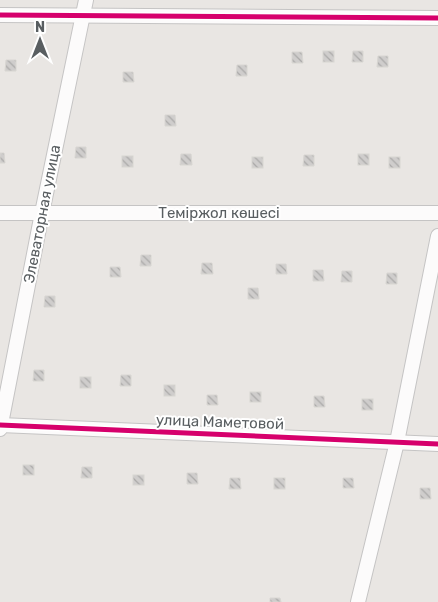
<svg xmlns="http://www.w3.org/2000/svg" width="438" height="602" font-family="Rubik,sans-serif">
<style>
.building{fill:url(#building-back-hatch);stroke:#d8d6d2}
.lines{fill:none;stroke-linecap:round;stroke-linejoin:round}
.street-casing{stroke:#c5c4c4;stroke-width:16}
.street{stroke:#fcfbfb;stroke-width:14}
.cycleway-casing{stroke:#fff;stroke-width:8}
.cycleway{stroke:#d6006c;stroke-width:5}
.labels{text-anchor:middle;stroke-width:4;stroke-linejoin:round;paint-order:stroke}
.street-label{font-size:15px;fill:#595e61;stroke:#fff}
</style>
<defs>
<pattern id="building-back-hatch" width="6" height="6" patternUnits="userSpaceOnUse" patternTransform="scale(1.25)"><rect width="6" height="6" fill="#cfcdcc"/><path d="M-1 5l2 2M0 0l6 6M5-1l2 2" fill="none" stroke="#abaaa9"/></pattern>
</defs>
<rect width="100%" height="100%" fill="#e9e6e3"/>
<!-- building -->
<g class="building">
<rect x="323" y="51" width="11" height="11"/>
<path d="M353 51H363V62H352Z"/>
<path d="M292 52H302L303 63H292Z"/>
<path d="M378 56H388V67H377Z"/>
<path d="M6 60H16V71H5Z"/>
<path d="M237 65H247V76H236Z"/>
<path d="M123 72H133L134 82H123Z"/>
<path d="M165 115H175L176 126H165Z"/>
<path d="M76 147H86V158H75Z"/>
<path d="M0 153H4L5 163H0Z"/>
<path d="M181 154H191L192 165H180Z"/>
<rect x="358" y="154" width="11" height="11"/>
<path d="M304 155H314V166H303Z"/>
<rect x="122" y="156" width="11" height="11"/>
<rect x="252" y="157" width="11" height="11"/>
<rect x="389" y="157" width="11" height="11"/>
<path d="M141 255H151V266H140Z"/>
<path d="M202 263H212L213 274H201Z"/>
<path d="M276 264H286L287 274H276Z"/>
<path d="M110 267H120L121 277H110Z"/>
<path d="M313 270H323L324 281H313Z"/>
<path d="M342 271H352V282H341Z"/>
<path d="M387 273H397V284H386Z"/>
<path d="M248 288H258L259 299H248Z"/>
<path d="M45 296H55V307H44Z"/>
<path d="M34 370H44V381H33Z"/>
<path d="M121 375H131V386H120Z"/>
<rect x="80" y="377" width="11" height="11"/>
<rect x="164" y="385" width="11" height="11"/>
<rect x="250" y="392" width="11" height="10"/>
<path d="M207 395H217L218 405H207Z"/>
<path d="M314 396H324L325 407H314Z"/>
<rect x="362" y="399" width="11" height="11"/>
<rect x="23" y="465" width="11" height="10"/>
<path d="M82 467H92V478H81Z"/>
<path d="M187 473H197L198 484H187Z"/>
<rect x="133" y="475" width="11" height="10"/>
<path d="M230 478H240L241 489H229Z"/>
<rect x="274" y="478" width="11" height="11"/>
<path d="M343 478H353L354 488H343Z"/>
<path d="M420 488H430L431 499H420Z"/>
<path d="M270 598H280L281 602H270Z"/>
</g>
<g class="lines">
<defs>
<g id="street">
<path d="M0 15 438 18"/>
<path d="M0 213H438"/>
<path d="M0 425 438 444"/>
<path d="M0 429 42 213 86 0"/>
<path d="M358 602 397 442 438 236"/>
</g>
</defs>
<!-- street casing -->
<use href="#street" class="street-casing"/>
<!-- street -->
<use href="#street" class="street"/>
<defs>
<g id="cycleway">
<path d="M0 15 438 18"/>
<path d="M0 425 438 444"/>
</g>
</defs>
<!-- cycleway casing -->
<use href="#cycleway" class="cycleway-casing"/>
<!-- cycleway -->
<use href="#cycleway" class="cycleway"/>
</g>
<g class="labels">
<!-- street labels -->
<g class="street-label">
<text x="219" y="218">Теміржол көшесі</text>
<text transform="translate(42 214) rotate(-79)" y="5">Элеваторная улица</text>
<text transform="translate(220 422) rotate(2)" y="5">улица Маметовой</text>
</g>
</g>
<!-- north arrow -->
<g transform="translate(40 40)" stroke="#ffffff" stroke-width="4" paint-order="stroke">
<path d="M0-4L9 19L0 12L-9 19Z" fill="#595e61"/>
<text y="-8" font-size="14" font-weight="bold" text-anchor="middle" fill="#595e61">N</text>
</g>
</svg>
